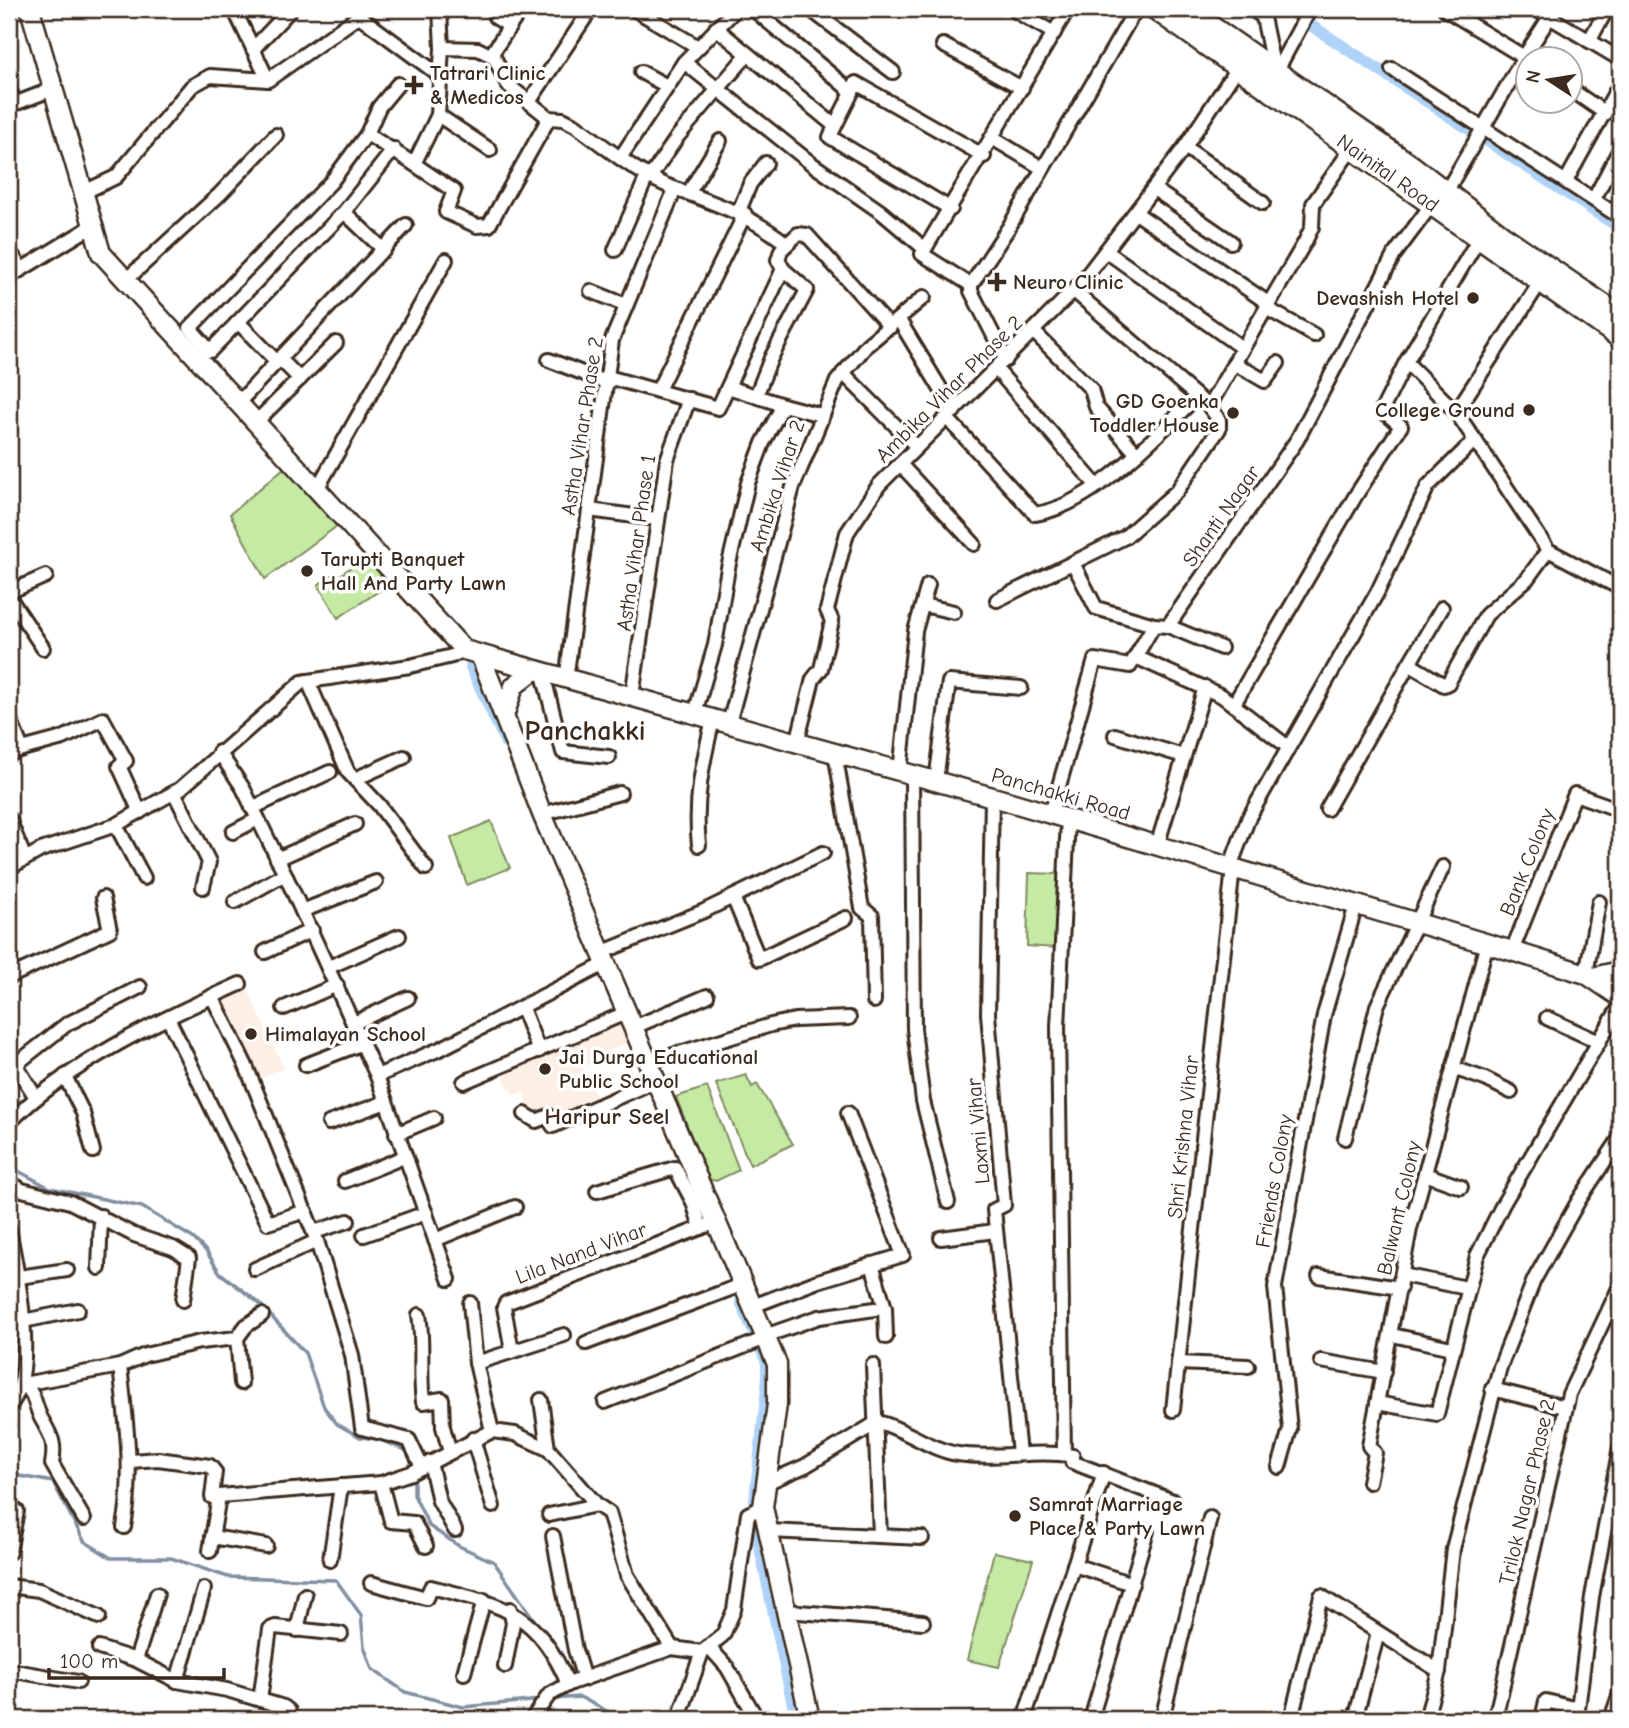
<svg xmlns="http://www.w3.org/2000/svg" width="1629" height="1728" font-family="'Comic Neue',sans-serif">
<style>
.built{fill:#feefe6}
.green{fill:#c5eaa4;stroke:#808a61;stroke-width:2}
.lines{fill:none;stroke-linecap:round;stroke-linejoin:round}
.stream{stroke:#818fa1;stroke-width:3.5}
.canal{stroke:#afd3f8;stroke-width:12}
.street-casing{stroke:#3b2a1e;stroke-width:18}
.secondary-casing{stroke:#3b2a1e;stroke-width:23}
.highway-casing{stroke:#3b2a1e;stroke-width:26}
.street{stroke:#fff;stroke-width:12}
.secondary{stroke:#fff;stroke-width:18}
.highway{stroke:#fff;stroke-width:21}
.poi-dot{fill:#3b2a1e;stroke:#fff;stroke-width:2.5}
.labels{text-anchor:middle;stroke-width:7;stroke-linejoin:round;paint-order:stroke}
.poi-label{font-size:21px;font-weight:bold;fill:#3b2a1e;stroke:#fff;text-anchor:start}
.street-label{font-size:21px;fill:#3b2a1e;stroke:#fff}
.neighbourhood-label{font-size:23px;font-weight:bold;fill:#3b2a1e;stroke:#fff}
.district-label{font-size:28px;font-weight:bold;fill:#3b2a1e;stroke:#fff}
</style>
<rect width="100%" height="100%" fill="#fff"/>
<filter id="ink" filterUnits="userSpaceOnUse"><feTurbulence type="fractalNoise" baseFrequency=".0143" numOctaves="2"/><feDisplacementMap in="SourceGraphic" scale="14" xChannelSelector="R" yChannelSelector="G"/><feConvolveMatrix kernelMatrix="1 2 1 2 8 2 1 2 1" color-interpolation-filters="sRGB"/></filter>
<g filter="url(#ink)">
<!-- built -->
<g class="built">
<path d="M246 986 284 1068 256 1080 218 1000Z"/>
<path d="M620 1018 629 1043 601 1053 603 1059 583 1067 598 1102 554 1122 533 1118 523 1092 513 1095 501 1071Z"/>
</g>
<!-- green -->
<g class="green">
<path d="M285 467 337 526 265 579 230 514Z"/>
<path d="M366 556 391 583 338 618 318 585 332 575 335 579Z"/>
<path d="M491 821 510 868 467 885 451 838Z"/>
<path d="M1029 873 1059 874 1056 948 1027 946Z"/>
<path d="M746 1075 752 1087 757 1084 793 1144 750 1165 716 1084Z"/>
<path d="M707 1087 739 1170 716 1181 708 1179 676 1097Z"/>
<path d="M9 1266 15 1333 9 1335Z"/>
<path d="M994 1552 1033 1560 999 1667 967 1660Z"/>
</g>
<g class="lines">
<!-- stream -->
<g class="stream">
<path d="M9 1166 50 1188 142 1207 193 1238 206 1251 220 1273 259 1303 305 1353 324 1407 337 1424 360 1437 378 1439 409 1451"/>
<path d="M9 1474 53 1482 84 1541 111 1558H171L228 1577 336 1580 361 1615 364 1646 372 1669 405 1692 463 1707 541 1700"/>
<path d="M414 1475V1495L429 1526 459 1546 494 1562 542 1631"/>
<path d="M563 1660 571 1674"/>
<path d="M552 1699 580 1697 622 1719"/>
</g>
<!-- canal -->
<g class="canal">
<path d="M1286 9 1620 228"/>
<path d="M471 667 506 743"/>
<path d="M741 1302 767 1363V1388L755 1500 758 1538 796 1719"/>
</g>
<defs>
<g id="street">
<path d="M234 9 268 80"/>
<path d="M634 9 698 47"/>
<path d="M753 9 852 92 856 83 984 156"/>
<path d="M810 9 893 72"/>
<path d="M1252 9 1263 17 1274 70"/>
<path d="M1445 9 1524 57"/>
<path d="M1536 9 1620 59"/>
<path d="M1017 12 1054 33"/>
<path d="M495 17 509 26"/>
<path d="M716 28 835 126 830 137 951 209"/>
<path d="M1589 41 1607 9"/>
<path d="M943 45 1022 88"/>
<path d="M442 48 478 49 494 57 508 85 549 118 563 119 575 125C606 147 639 176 676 189 719 205 750 215 787 244"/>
<path d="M253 49 291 9"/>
<path d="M491 55 521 9"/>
<path d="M684 62 812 164 881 212 925 249"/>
<path d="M1392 69 1620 217"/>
<path d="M641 72 667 86"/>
<path d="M1275 74 1310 9"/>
<path d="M9 89 15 103"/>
<path d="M1570 89 1605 113"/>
<path d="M529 102 591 9"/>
<path d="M9 106 53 89"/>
<path d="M438 115 490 150"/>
<path d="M835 126 852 92"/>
<path d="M367 134 379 107 398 84"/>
<path d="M994 139 1042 168"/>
<path d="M1185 147 1263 203"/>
<path d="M394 149 344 212 210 351 190 328 331 182 367 134 414 164 438 115 442 48 440 9"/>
<path d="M620 158 684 62 736 9"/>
<path d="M414 164 454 191 446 212 477 226 489 225 549 118"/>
<path d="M651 176 678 136 747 55"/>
<path d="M1566 181 1620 84"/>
<path d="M1154 189 1231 242"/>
<path d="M689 192 720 141"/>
<path d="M1446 192 1524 57 1555 9"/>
<path d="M82 193 116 177 192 86 210 76 268 80 359 16 439 75"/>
<path d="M1594 199 1620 149"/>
<path d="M739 211 750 184 766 163"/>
<path d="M344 212 384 250"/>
<path d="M1136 213 1268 303"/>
<path d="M9 250 21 269"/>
<path d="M615 250 648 174"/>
<path d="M1106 251 1242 348"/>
<path d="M9 277 91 227"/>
<path d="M127 279 219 195 276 135"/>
<path d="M971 285 922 254 1068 9"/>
<path d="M591 291 626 305"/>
<path d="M1074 291 1201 400"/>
<path d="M1266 308 1314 335"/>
<path d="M899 320 954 411"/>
<path d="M238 322 277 362"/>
<path d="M1034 332 1091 389 1096 407 1137 454"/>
<path d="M280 359 300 379"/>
<path d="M549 360 608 383"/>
<path d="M1006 360 971 291V285L1009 227 1136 9"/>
<path d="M1406 362 1479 238"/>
<path d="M1234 363 1265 381 1278 363"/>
<path d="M997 370 1096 485"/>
<path d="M843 373 917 447"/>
<path d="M608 377 718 408 783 269"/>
<path d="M658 390 745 214"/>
<path d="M756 396 771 358 807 290 783 269 778 260 781 250 798 234 807 235 890 327"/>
<path d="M239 402 406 225"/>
<path d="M783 405 821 415"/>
<path d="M947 418 1035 514C1092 506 1156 436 1196 397"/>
<path d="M257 421 336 343"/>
<path d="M1475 440 1548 550 1620 588"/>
<path d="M900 464 974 544"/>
<path d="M317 489 446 260"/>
<path d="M589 510 657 519"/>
<path d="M1073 563 1096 608 1154 625"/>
<path d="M9 592 46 576"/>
<path d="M9 597 43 648"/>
<path d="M997 600 1125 537 1177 491 1219 429V420L1209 406 1305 242 1312 227 1313 204 1352 148"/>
<path d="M923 605 954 612"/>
<path d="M1168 626 1221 648"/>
<path d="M1138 658 1222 696 1288 747"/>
<path d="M1409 664 1442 608"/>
<path d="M543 674 563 752 609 757"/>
<path d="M566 680 612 340 675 189"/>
<path d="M308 681 348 772 379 805 426 868"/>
<path d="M632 696 667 460 689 399"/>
<path d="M1234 704 1356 495 1401 426 1382 410 1406 362 1456 412"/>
<path d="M695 713 715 645 728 568 748 483 763 443 783 405 728 387"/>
<path d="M9 717 22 749 9 754"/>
<path d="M729 723 793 487 837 381 867 345 924 297"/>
<path d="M1115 735 1183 756"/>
<path d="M797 743 813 679 821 669 832 621 827 610 847 533 879 485 1081 283 1185 147 1238 67"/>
<path d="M22 749 63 738 103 719 126 761 119 766 140 812"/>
<path d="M219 752 243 788 285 874 377 1076 449 1279"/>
<path d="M835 753 862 908 872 916 874 1001"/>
<path d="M900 772 915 631 928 585"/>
<path d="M912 775 914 1029 923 1101 948 1202"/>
<path d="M355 779 404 757"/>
<path d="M936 781 949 682 1021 688"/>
<path d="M174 792 209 862 203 887"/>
<path d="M992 797 988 1014 1004 1205 994 1210 1019 1454"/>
<path d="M252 808 330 772"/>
<path d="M1327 809 1409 664 1444 685 1448 683 1486 615 1527 579 1548 550"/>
<path d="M542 814 620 793"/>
<path d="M1051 814 1095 660 1130 666 1154 625 1168 626 1297 440 1394 255 1432 204"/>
<path d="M9 819 25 859"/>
<path d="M116 825 144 878"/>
<path d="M233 832 258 819"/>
<path d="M699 845C694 800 703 762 713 719"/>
<path d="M1157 846 1205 687"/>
<path d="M277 859 355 824"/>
<path d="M1230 867 1249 817 1377 593 1428 486 1475 440 1456 412 1541 281"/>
<path d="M9 868 41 850 116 825 180 789 302 682 410 666 452 656 464 650"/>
<path d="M733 897 759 959 846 918"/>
<path d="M235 902 285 874"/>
<path d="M302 911 376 882"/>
<path d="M1512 951 1575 794 1620 810"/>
<path d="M265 952 312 930"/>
<path d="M603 952 704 911 823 853"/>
<path d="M329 967 399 936"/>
<path d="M1586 974 1599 902"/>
<path d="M9 977 110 930 103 898"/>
<path d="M212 996 246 1066 317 1241 352 1355 362 1428 409 1440 422 1467"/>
<path d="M284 1008 337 985"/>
<path d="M522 1008 539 1051"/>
<path d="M168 1018 268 1223 306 1211"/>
<path d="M1547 1018 1599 1042"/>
<path d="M354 1023 408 998"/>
<path d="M634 1027 707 996"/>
<path d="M9 1054 35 1096"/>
<path d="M650 1062 771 1025 795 1020 849 1018"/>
<path d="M15 1065 67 1024 140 987"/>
<path d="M306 1065 363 1043"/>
<path d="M1453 1068 1485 1079 1511 1092"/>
<path d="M65 1076 83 1113 93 1151"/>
<path d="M377 1076 442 1048 607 963"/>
<path d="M464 1082 628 1012"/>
<path d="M525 1114 536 1121 549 1116 553 1126 657 1080"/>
<path d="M9 1123C66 1064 164 1018 240 984"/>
<path d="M329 1123 386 1102"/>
<path d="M396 1134 434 1118"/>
<path d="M1345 1138 1377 1006 1443 867"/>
<path d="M1425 1174 1461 1187"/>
<path d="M345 1181 404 1157"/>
<path d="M9 1182 22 1190 70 1202 134 1235 173 1248 189 1258 183 1300"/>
<path d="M597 1191 675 1168 693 1202 701 1228"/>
<path d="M9 1229C17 1269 39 1376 9 1406"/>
<path d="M314 1232 348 1221"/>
<path d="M364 1235 426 1213"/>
<path d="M941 1238 995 1231"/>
<path d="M435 1240 515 1207"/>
<path d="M872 1264 885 1308 886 1337"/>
<path d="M99 1268 101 1216"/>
<path d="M255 1269 317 1241"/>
<path d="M1402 1275 1467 1288"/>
<path d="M1319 1276 1400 1288"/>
<path d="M19 1277 67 1270"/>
<path d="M470 1303 476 1363 492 1431"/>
<path d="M753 1306 818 1281 903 1255 848 1113"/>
<path d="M419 1315C424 1344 419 1373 423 1402L442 1399 443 1427 450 1452"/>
<path d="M23 1321 78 1310"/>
<path d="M1392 1335 1452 1348"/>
<path d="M765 1336 819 1317 875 1309"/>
<path d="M237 1338 241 1383"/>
<path d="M586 1343 744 1284"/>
<path d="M512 1351 504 1307 506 1303 716 1222"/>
<path d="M1321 1361 1384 1372"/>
<path d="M476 1363 564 1335"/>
<path d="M1178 1363 1248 1366"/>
<path d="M873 1365 880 1536"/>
<path d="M120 1366C126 1422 134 1472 124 1527"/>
<path d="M23 1384 120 1366 145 1355 200 1342 237 1338 246 1326 262 1315"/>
<path d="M23 1384C36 1394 34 1404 41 1418 51 1436 56 1442 52 1464L84 1519"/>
<path d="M1492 1389 1565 1407"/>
<path d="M541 1400 548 1449"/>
<path d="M605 1402 766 1338"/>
<path d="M1377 1403 1437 1414 1477 1256 1503 1204 1620 1006"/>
<path d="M1173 1410 1233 868"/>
<path d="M473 1439 493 1506"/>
<path d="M1064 1454 1058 1027 1068 819"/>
<path d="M131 1461 158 1459 210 1466 215 1472 212 1497 219 1496 381 1483 411 1473 492 1431 515 1434 548 1449 597 1505 609 1513 627 1575 672 1648"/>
<path d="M430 1462 439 1501 455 1530"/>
<path d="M1279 1467 1290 1429 1275 1287 1324 1015 1356 905"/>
<path d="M1369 1482 1375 1453 1369 1446 1410 1229 1487 943"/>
<path d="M381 1483 391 1521 414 1523 426 1546"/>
<path d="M766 1483 805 1466 878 1422C906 1429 930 1450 958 1454 996 1460 1035 1449 1073 1456L1072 1462 1173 1501"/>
<path d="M549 1515 597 1505"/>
<path d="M768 1531 922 1538"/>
<path d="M553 1536 575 1650 584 1679"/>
<path d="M212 1537 266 1546"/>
<path d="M210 1551 219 1496"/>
<path d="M9 1552 17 1511"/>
<path d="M330 1560 341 1486"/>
<path d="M1074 1565 1132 1584"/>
<path d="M371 1583 426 1598 431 1587C502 1605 537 1611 568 1684"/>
<path d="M9 1586 39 1590 99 1617"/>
<path d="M786 1611 923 1622"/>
<path d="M297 1630 305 1595"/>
<path d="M709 1647 727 1667 757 1719"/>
<path d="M99 1648 136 1660 177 1681 227 1690 284 1707 289 1711 290 1719"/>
<path d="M136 1660 157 1594"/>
<path d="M505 1666 513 1623 510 1609"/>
<path d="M9 1670 78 1682"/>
<path d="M464 1673 484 1600"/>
<path d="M177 1681 204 1589"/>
<path d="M260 1700 270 1629 275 1627 341 1634"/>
<path d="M1496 1715 1569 1394 1620 1286"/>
<path d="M679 1718 702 1652"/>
<path d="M532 1719 549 1695 571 1683 672 1648 702 1652 723 1635 734 1610 748 1514 763 1507"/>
<path d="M1024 1719 1104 1473"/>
<path d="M1091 1719 1147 1531"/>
<path d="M1162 1719 1210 1518"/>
<path d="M1291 1719 1321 1596 1439 1671"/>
<path d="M1355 1719 1378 1633"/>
<path d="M1426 1719 1439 1671 1453 1549 1500 1367 1534 1280 1579 1200 1620 1138"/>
<path d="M1542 1719 1546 1701 1578 1709 1592 1597 1620 1447"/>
<path d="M1611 1719 1620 1693"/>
</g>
<g id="secondary">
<path d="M30 9 101 253 464 650 1007 801 1512 951 1586 974 1620 997"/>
<path d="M481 657 542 814 777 1364V1404L763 1507 810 1719"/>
<path d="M504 716 514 686 533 671"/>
<path d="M1593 977 1620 971"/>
</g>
<g id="highway">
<path d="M1156 9 1620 337"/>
<path d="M1185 9 1411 166 1503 237 1620 317"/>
</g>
</defs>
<!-- street casing -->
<use href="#street" class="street-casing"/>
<!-- secondary casing -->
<use href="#secondary" class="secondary-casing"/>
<!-- highway casing -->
<use href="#highway" class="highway-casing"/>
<!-- street -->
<use href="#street" class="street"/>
<!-- secondary -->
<use href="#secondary" class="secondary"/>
<!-- highway -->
<use href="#highway" class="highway"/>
</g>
</g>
<!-- markers -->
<g class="poi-dot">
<path d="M410.5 74.5h7v7h7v7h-7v7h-7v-7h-7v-7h7z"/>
<path d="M993.5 271.5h7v7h7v7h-7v7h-7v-7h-7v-7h7z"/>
<circle cx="1473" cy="298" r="7"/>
<circle cx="1529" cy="410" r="7"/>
<circle cx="1233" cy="413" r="7"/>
<circle cx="307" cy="571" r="7"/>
<circle cx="251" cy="1034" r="7"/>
<circle cx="545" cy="1069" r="7"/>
<circle cx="1015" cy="1516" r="7"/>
</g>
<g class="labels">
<!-- poi labels -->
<g class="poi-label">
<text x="430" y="80">Tatrari Clinic<tspan x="430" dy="24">&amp; Medicos</tspan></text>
<text x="1013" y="289">Neuro Clinic</text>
<text x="1459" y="305" text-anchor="end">Devashish Hotel</text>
<text x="1219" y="408" text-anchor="end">GD Goenka<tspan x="1219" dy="24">Toddler House</tspan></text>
<text x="1515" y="417" text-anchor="end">College Ground</text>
<text x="321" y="566">Tarupti Banquet<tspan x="321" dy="24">Hall And Party Lawn</tspan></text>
<text x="265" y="1041">Himalayan School</text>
<text x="559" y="1064">Jai Durga Educational<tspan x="559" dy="24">Public School</tspan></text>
<text x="1029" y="1511">Samrat Marriage<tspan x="1029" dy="24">Place &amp; Party Lawn</tspan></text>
</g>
<!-- street labels -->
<g class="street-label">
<text transform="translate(1388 173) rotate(35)" y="7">Nainital Road</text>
<text transform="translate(949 389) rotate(-45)" y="7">Ambika Vihar Phase 2</text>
<text transform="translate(582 426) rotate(-81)" y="7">Astha Vihar Phase 2</text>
<text transform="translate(777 486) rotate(-72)" y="7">Ambika Vihar 2</text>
<text transform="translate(1221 516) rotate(-55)" y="7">Shanti Nagar</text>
<text transform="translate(636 543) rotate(-82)" y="7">Astha Vihar Phase 1</text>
<text transform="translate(1061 794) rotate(16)" y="7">Panchakki Road</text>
<text transform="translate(1527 862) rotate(-68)" y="7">Bank Colony</text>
<text transform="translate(978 1131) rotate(-95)" y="7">Laxmi Vihar</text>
<text transform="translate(1183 1137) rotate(-84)" y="7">Shri Krishna Vihar</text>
<text transform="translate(1274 1181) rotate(-80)" y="7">Friends Colony</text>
<text transform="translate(1399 1208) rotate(-77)" y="7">Balwant Colony</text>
<text transform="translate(581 1253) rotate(-21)" y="7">Lila Nand Vihar</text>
<text transform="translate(1527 1492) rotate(-77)" y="7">Trilok Nagar Phase 2</text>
</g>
<!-- neighbourhood labels -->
<g class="neighbourhood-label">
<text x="607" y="1124">Haripur Seel</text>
</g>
<!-- district labels -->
<g class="district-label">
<text x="585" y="740">Panchakki</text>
</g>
</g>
<!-- margin -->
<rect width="1629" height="1728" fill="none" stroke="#fff" stroke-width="35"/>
<rect x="18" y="18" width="1594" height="1693" fill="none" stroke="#3b2a1e" stroke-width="2.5" filter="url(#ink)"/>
<!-- north arrow -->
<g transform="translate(1549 80) rotate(282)"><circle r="33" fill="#ffffff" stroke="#b1aaa5" stroke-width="2"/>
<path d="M0-5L12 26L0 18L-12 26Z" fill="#3b2a1e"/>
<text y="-10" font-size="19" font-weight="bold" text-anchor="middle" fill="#3b2a1e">N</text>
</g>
<!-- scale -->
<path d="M49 1668v10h175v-10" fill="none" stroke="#3b2a1e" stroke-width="3.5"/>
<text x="60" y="1668" font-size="21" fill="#3b2a1e" stroke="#ffffff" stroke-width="5" paint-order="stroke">100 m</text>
</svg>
